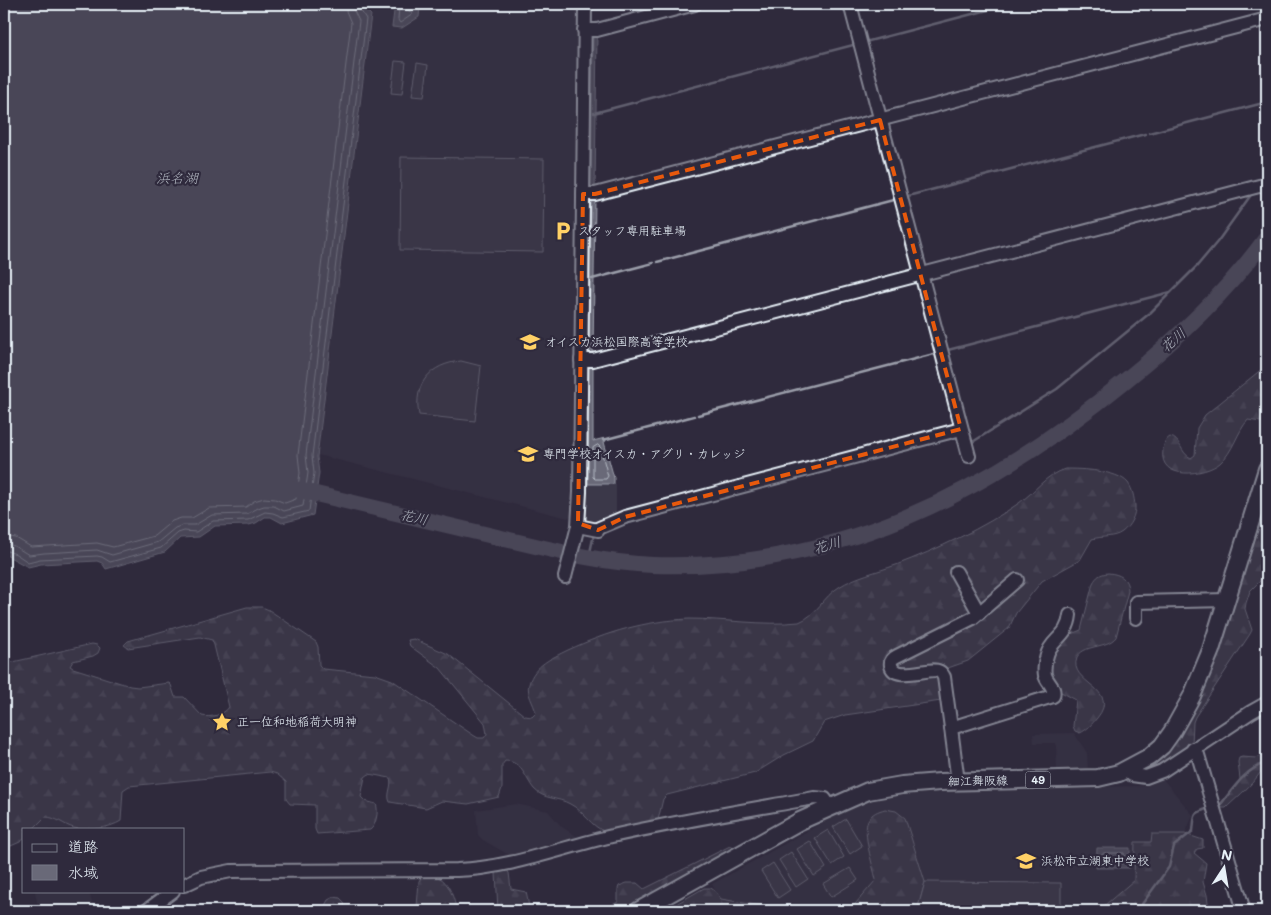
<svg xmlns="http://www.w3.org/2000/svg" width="1271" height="915" font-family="Mali,'Klee One',sans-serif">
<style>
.built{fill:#3b3749}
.forest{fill:url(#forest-firs);stroke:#979aa6}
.garden{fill:#464455;stroke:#979aa6}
.water{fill:#696978;stroke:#9c9fab}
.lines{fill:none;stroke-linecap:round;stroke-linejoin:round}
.shore{stroke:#b5bbc5;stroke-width:1}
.stream{stroke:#9c9fab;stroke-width:2.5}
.river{stroke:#696978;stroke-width:16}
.minor-casing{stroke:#e8f1f8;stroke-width:16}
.major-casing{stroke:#e8f1f8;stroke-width:20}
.minor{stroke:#2f2a3d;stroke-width:12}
.major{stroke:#2f2a3d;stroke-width:16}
.marked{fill:none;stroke:#e8590c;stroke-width:4;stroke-dasharray:10 6;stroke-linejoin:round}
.labels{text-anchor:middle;stroke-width:4.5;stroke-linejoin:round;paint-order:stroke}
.shield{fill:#2f2a3d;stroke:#b0b5c0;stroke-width:1}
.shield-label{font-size:11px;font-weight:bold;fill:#e8f1f8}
.poi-label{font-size:12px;fill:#e8f1f8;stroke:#2f2a3d;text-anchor:start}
.street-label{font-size:12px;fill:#e8f1f8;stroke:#2f2a3d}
.water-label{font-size:14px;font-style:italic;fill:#afb4be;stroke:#2f2a3d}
</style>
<defs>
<pattern id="forest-firs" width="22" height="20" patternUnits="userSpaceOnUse" patternTransform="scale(1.25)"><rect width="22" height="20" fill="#464455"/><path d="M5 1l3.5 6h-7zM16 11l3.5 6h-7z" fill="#615f6e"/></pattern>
</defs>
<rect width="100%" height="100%" fill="#2f2a3d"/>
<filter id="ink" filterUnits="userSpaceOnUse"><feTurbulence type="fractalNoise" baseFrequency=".02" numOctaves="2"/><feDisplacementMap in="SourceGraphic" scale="10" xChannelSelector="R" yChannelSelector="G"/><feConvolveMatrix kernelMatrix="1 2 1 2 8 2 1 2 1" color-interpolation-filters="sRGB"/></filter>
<g filter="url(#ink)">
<!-- built -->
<g class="built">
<path d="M373 4H577L572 491 571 516 568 518 318 455Z"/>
<path d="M584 484H616V515L593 526 582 521Z"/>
<path d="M1074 733 1087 753 1088 771 1057 772 1056 743H1034L1033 734Z"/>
<path d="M1162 778 1193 815 1185 834H1152V842L1135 880 1098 911H917L925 882 905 818 896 811 866 832 876 880 849 911H791L720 899 712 884 842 812 884 796 940 790 1144 786Z"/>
<path d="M516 804 548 811 562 827 581 839 510 859 509 855 483 840 478 835 476 810Z"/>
<path d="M45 817 56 819 70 826 71 829H33Z"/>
<path d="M35 891H89L92 903 99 911H39Z"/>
</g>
<!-- forest -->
<g class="forest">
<path d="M1267 360V423L1248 420C1237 432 1233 452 1220 463 1206 475 1158 482 1163 450 1164 444 1165 440 1170 437 1181 439 1180 453 1191 458L1195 455 1197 428 1205 415 1263 368Z"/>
<path d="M1065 469C1081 469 1117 470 1128 483 1133 490 1134 498 1135 505 1136 515 1130 526 1122 532 1114 538 1102 536 1092 539L1080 560 1042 581 1016 613 1009 628 968 661 945 669 943 699 941 701 845 715 824 722 813 741 784 755 755 773 667 795 663 799 658 820 606 832C591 827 584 811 570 804 558 797 544 800 534 789 525 778 522 761 505 761L502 765V788L499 797 468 804 442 801 426 808 390 802C386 794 393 786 390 778L369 774 365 777 361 797 365 801 376 804C379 811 376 826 370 830L317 834 315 829V805L290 804 286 799V782L277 774 270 772 129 786 123 790 121 821C110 828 86 832 74 828 63 825 57 817 45 817L33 829H24V839L20 842 4 849V664L92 644 97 645 100 648 98 653 93 656 73 661 70 666 73 668 130 686 138 687 169 683 171 685 175 697H184L202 716C210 718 224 715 229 707L214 645 212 640 200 637 128 648 124 645 128 641 247 607H262L269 610 316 642 318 647 319 665 323 669 375 674 392 680 473 735 478 738H484L487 734 485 723 440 668 410 646 408 640 414 639 448 654 525 716 532 717 536 713C534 703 526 694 529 684 534 665 552 658 568 650 608 632 644 621 689 619 725 619 763 626 799 622 817 615 823 597 839 587 856 576 877 572 896 565 936 550 985 527 1019 503 1036 491 1045 475 1065 469Z"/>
<path d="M1267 490V561L1260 581 1250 591 1246 603 1245 609 1252 630 1250 634 1195 717 1193 722 1192 744 1166 762 1145 772 1142 770 1143 769 1160 757Z"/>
<path d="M1108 573C1120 574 1128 578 1128 591L1116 637C1107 649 1082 644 1077 658 1067 683 1122 688 1097 718 1092 724 1087 730 1080 733L1075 731 1073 726 1076 700 1061 692 1057 688 1048 670 1050 657 1066 636 1081 630 1093 583C1097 576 1100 574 1108 573Z"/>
<path d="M1267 754C1267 774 1240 794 1226 808H1222L1221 805 1238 784 1240 779 1238 762 1239 758 1242 757 1256 758Z"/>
<path d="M885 809 896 811 905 818 925 882 917 911H849L876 880C873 865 862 833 868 820 872 813 878 811 885 809Z"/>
<path d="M1152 834H1185L1203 840V848L1197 849 1194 853 1206 863 1203 882 1207 895 1209 911H1098L1134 880 1135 842H1151Z"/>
<path d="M730 846 734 847 733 851 624 911H600L618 902V889L619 886 627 883H637L644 889Z"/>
<path d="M507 870 509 873 511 889 526 892 530 911H490L498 910 496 873 499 871Z"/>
<path d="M422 876C426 876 434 875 438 877 450 882 454 900 457 911H413L417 907 419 881Z"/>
<path d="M704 888H711L716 892 721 899 791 911H664Z"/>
<path d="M334 897 340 898 344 902 346 911H322L328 900Z"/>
</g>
<!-- garden -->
<g class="garden">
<path d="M395 61 406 62 402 94 391 93Z"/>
<path d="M417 63 428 65 424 97 412 96Z"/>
<path d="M401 157 544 159 543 252 400 250Z"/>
<path d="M461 361 481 366 475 421 419 415C413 384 430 364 461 361Z"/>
<path d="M846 819 862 846 850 854 833 827Z"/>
<path d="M828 830 844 857 832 865 815 838Z"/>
<path d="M810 841 826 868 814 876 797 849Z"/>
<path d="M791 852 808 879 796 887 779 860Z"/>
<path d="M773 863 790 890 778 898 761 871Z"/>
<path d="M850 868 858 880 831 897 823 884Z"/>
<path d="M925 882 1061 883V911H917Z"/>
</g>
<!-- water -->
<g class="water">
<path d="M4 4H363L366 10 371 15 317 457 319 473 313 515 282 523 271 517H265L256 523 249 525 215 526 199 537 180 538 165 552 106 569 102 563 97 561 41 564 28 567 4 554Z"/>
<path d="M395 4 420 8 419 17 402 28 392 27Z"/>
<path d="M593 35H597L595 191 591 189Z"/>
<path d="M595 198 593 357 589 356 591 200Z"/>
<path d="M593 364V441L605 438 606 441 604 442 614 478V484H588L589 366Z"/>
<path d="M1097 848H1130V868H1096Z"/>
</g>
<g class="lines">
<!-- shore -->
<g class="shore">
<path d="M402 6 413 14 400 23 398 20 399 7Z"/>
<path d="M598 445 600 447 608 476 606 479H595L593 477V448Z"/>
<path d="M4 536 16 538 31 547 97 543 113 547 154 536 172 521 181 518H192L209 508 246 507 254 501 264 498 275 499 285 503 296 499 300 473 298 455 351 23 346 11 345 4"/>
<path d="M4 543 14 546 29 555 44 553 97 550 112 555 158 542 175 528 183 525H195L212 515 247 514 258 508 264 506H274L284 511 303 506 308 473 306 455 359 21 353 9V4"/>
<path d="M4 550 16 554 28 562 40 559 97 556 102 557 110 562 161 548 178 533 184 531 196 532 213 521 248 520 265 512 273 513 283 517 309 511 314 473 312 456 366 19 361 11 359 4"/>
<path d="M1104 853H1124L1125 861 1123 863H1103L1102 855Z"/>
</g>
<!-- stream -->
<g class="stream">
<path d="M700 6 708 4"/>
<path d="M865 42 1011 4"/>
<path d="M594 113 857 44"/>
<path d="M1149 133 1267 102"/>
<path d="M1260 180 1267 169"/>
<path d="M904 197 1145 134"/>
<path d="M657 262 897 199"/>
<path d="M592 279 653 263"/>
<path d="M944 351 1171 292"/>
<path d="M698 415 938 353"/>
<path d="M603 440 694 416"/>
<path d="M971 443 1057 389 1150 313 1197 266 1218 241 1253 192"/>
<path d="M589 557 594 534"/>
<path d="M1217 805 1221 804C1235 786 1245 770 1267 762"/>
<path d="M1137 911 1169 867 1174 846 1193 831C1195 814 1192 814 1209 808"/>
</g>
<!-- river -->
<path class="river" d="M295 489C362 505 430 521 497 537 548 549 600 563 653 565 834 571 989 493 1126 380 1179 337 1227 292 1267 237"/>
<defs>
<g id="minor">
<path d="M850 4 969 456"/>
<path d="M584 30H597L695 4"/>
<path d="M583 194H595L1267 19"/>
<path d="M581 360H593L1263 185 1267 187"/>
<path d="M578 526 598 530 599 528 625 517 961 429"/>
<path d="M956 572 979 613"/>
<path d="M565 577 578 526 580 492 585 4"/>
<path d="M1136 618V602L1228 600"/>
<path d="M951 728 944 677C942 674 942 672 938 671 930 667 894 682 891 665 890 660 893 658 897 656L973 618 1017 580"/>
<path d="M1193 749 1198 755 1244 911"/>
<path d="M1129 769 1132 775 1146 777 1162 771 1251 712 1267 703"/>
<path d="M958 782 951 728 1053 696C1056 687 1047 683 1045 675 1044 669 1045 661 1047 655 1051 639 1068 637 1070 615"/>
<path d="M184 885 201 877 231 871 457 870C511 868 560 848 612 836 679 821 747 810 814 798L825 799 830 807"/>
<path d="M146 911 173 891"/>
</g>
<path id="major" d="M638 911 800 821 868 791 902 785 940 782 1098 778 1119 773 1149 757 1162 746 1172 732 1192 696 1211 650 1267 469"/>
</defs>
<!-- minor casing -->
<use href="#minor" class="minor-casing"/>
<!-- major casing -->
<use href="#major" class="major-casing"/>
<!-- minor -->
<use href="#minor" class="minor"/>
<!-- major -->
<use href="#major" class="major"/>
</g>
</g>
<!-- marked area -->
<path d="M0 0H1271V915H0ZM880 120 961 429 625 517 598 530 578 523 583 194H595Z" fill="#2f2a3d" fill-opacity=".55" fill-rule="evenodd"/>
<path class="marked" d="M880 120 961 429 625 517 598 530 578 523 583 194H595Z"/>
<!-- icons -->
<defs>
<symbol id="parking-bare" viewBox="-9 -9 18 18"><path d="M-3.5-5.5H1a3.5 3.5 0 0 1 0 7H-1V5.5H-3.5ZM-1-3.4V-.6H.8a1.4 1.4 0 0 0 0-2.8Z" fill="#ffd166" stroke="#2f2a3d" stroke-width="2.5" paint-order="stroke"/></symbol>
<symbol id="school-bare" viewBox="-9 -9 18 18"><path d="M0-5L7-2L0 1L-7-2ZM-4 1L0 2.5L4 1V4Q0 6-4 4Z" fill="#ffd166" stroke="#2f2a3d" stroke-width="2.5" paint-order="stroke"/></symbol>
<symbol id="university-bare" viewBox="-9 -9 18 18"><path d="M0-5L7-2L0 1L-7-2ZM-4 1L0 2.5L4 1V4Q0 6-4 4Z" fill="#ffd166" stroke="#2f2a3d" stroke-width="2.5" paint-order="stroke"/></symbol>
<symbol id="sight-bare" viewBox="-9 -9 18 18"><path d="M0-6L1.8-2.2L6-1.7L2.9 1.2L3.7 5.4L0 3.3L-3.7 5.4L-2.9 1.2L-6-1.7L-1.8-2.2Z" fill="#ffd166" stroke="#2f2a3d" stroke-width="2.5" paint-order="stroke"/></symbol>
</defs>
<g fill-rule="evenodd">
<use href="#parking-bare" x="549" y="217" width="28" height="28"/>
<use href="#school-bare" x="516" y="328" width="28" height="28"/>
<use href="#university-bare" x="514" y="440" width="28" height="28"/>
<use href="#sight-bare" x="208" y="708" width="28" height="28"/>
<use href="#school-bare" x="1012" y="847" width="28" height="28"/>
</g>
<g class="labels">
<!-- shield labels -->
<rect class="shield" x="1025.5" y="771.5" width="25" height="17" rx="4"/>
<g class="shield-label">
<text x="1038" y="784">49</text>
</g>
<!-- poi labels -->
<g class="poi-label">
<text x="578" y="235">スタッフ専用駐車場</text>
<text x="545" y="346">オイスカ浜松国際高等学校</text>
<text x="543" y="458">専門学校オイスカ・アグリ・カレッジ</text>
<text x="237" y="726">正一位和地稲荷大明神</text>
<text x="1041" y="865">浜松市立湖東中学校</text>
</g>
<!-- street labels -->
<g class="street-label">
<text transform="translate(978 781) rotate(-1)" y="4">細江舞阪線</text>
</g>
<!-- water labels -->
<g class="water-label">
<text x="177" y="183">浜名湖</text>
<text transform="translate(1173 340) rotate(-41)" y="5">花川</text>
<text transform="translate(414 517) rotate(13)" y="5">花川</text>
<text transform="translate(827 545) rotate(-16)" y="5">花川</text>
</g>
</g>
<!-- margin -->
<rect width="1271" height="915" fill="none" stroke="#2f2a3d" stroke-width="20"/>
<rect x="10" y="10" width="1251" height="895" fill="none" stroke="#e8f1f8" stroke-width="2" filter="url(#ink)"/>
<!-- legend -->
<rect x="22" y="828" width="162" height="65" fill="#2f2a3d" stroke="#797a88"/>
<rect x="32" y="844" width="25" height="8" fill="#2f2a3d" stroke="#797a88"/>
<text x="68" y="852" font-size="15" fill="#e8f1f8">道路</text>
<rect x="32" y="865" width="25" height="15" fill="#696978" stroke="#797a88"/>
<text x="68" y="878" font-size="15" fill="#e8f1f8">水域</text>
<!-- north arrow -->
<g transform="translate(1224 868) rotate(12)" stroke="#2f2a3d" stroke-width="4" paint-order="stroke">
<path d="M0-4L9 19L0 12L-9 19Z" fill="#e8f1f8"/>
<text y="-8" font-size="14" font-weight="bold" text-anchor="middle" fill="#e8f1f8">N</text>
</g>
</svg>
